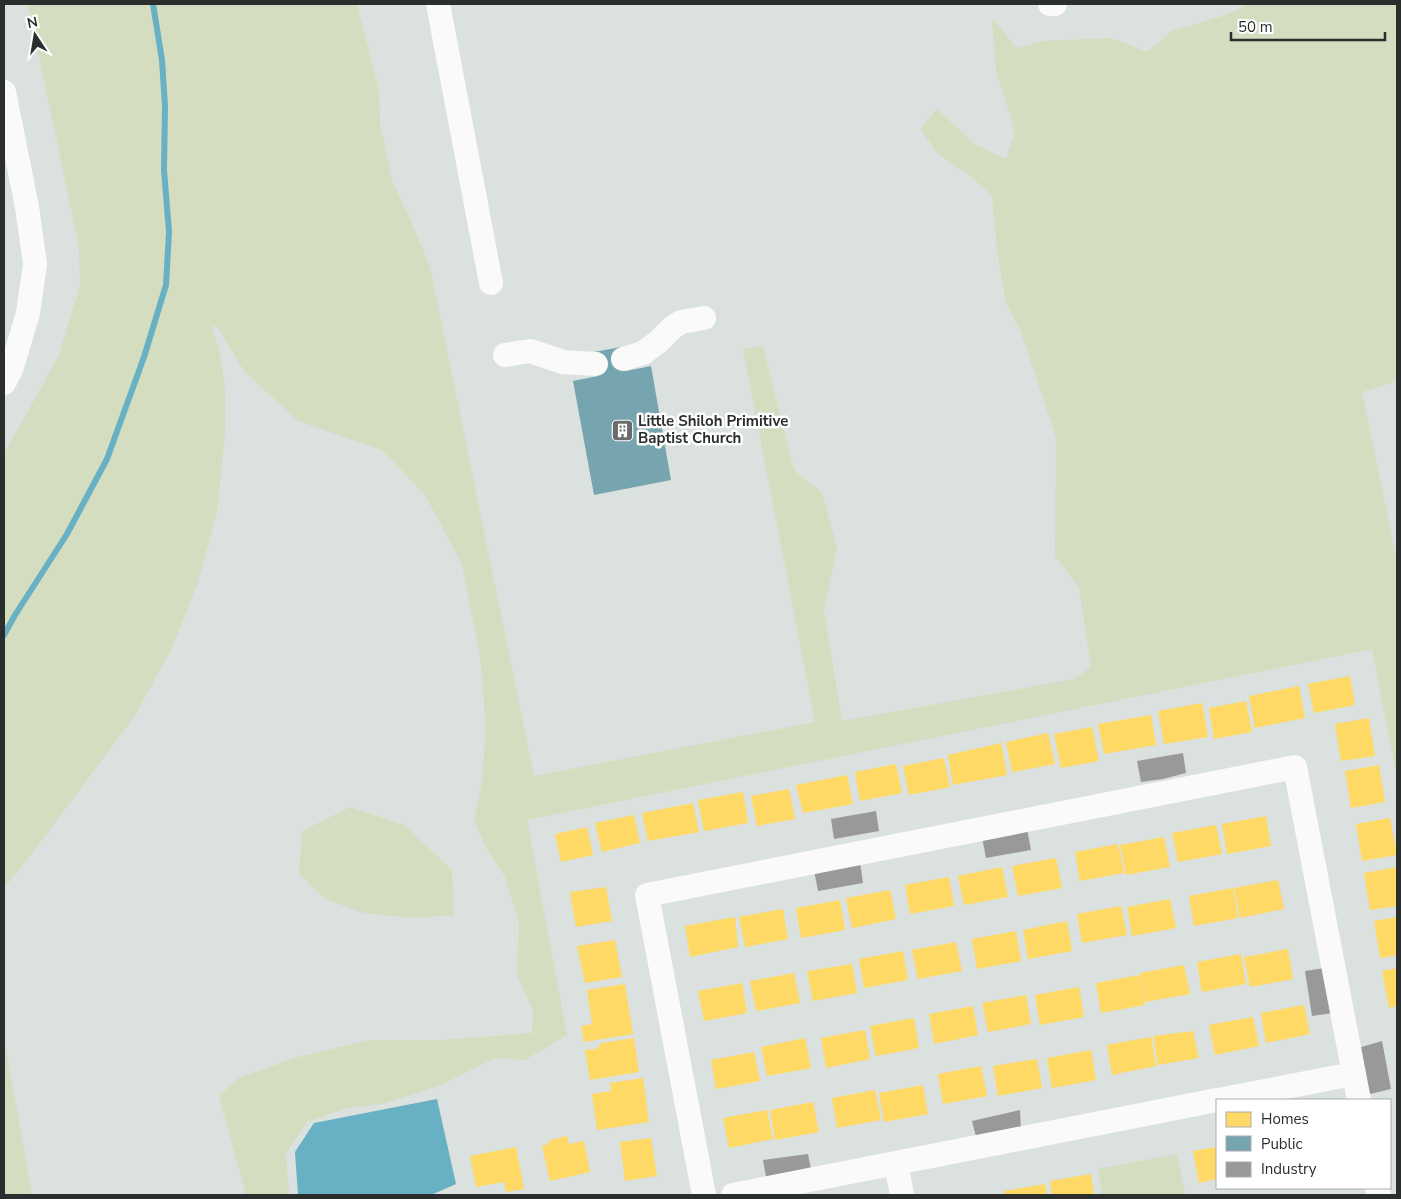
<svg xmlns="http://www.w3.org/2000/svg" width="1401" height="1199" font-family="'Nunito Sans',sans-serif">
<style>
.green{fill:#d4ddc0}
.water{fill:#68b0c3}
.homes{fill:#ffd966}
.public{fill:#76a5af}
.industry{fill:#999}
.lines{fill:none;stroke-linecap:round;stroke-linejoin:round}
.stream{stroke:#68b0c3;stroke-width:6}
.minor{stroke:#fafafa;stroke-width:24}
.labels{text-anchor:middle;stroke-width:5;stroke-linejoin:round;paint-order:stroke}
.poi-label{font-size:15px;font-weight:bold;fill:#2a2e2d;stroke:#fff;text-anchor:start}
</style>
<rect width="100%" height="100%" fill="#dbe1de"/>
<!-- green -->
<g class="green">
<path d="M28 4H357L379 90 380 123 392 180 414 228 430 267 534 776 815 722 743 349 763 346 794 470 822 493 837 548 824 610 842 721 1074 679 1091 667 1079 587 1055 556 1056 438 1019 327 1006 303 997 250 992 196 968 174 939 155 920 129 937 109 976 145 1006 159 1015 132 996 70 992 18 1017 48 1042 41 1111 38 1147 52 1172 31 1226 15 1249 4H1397V381L1362 392 1397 561V778L1372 649 527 820 567 1035 525 1060 495 1058 439 1086 382 1104 347 1108 307 1122 286 1153 289 1195H246L219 1096 238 1078 298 1057 369 1040H440L532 1033 533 1011 517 975 519 924 505 877 487 849 474 821 482 781 486 728 480 655 462 564 425 495 382 450 298 421 244 371 217 326 212 327 221 358 225 391V434L217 513 197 585 172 648 134 717 40 843 4 888V454L58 357 80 286 79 247Z"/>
<path d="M350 807 404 825 452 870 454 915 411 918 364 913 325 899 299 874 302 831Z"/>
<path d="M4 1037 32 1195H4Z"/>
<path d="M1177 1154 1185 1195H1102L1098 1169Z"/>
</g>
<!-- water -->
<path class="water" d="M437 1099 456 1184 431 1195H298L295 1152 314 1123Z"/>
<!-- homes -->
<g class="homes">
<path d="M1350 676 1355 705 1314 713 1308 684Z"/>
<path d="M1299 686 1305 718 1255 728 1249 696Z"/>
<path d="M1246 701 1252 732 1214 739 1209 708Z"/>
<path d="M1202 703 1208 737 1164 744 1158 711Z"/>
<path d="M1151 715 1156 745 1104 754 1098 724Z"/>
<path d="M1369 718 1375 756 1341 761 1335 724Z"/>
<path d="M1092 727 1099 761 1061 768 1054 734Z"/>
<path d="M1048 733 1055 764 1012 772 1006 742Z"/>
<path d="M1001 743 1007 775 953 785 948 755Z"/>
<path d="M944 758 950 787 909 795 903 766Z"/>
<path d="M896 764 902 793 860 801 855 772Z"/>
<path d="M1379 765 1385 802 1351 808 1345 771Z"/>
<path d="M847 775 853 804 803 813 796 785Z"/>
<path d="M789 789 795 819 757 826 751 796Z"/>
<path d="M743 792 748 823 704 831 698 800Z"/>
<path d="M693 803 699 832 648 841 642 813Z"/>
<path d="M634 815 640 843 602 852 595 823Z"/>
<path d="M1266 816 1271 846 1227 854 1222 824Z"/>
<path d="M1390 818 1397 855 1362 861 1356 824Z"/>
<path d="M1216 825 1222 854 1178 862 1172 833Z"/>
<path d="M587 827 593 855 561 862 555 834Z"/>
<path d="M1164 837 1170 867 1126 875 1120 845Z"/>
<path d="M1118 844 1124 873 1080 881 1075 852Z"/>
<path d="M1056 858 1062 888 1018 896 1012 866Z"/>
<path d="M1002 867 1008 897 964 905 958 876Z"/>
<path d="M1397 867V906L1370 910 1364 873Z"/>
<path d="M949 877 954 906 910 914 905 885Z"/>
<path d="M1278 880 1284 909 1240 918 1234 888Z"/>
<path d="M606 887 612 921 576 927 570 892Z"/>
<path d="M1233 888 1238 918 1194 926 1189 896Z"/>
<path d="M890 890 896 919 852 928 846 898Z"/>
<path d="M1170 899 1176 928 1132 936 1127 907Z"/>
<path d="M840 900 845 930 801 938 796 908Z"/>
<path d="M1121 906 1127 935 1082 943 1077 914Z"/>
<path d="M783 909 788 939 745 947 739 917Z"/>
<path d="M735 917 738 947 690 957 685 926Z"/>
<path d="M1397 917V955L1380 958 1374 921Z"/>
<path d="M1067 921 1072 951 1028 959 1023 930Z"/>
<path d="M1016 931 1021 961 977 969 972 939Z"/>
<path d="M615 940 622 977 585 983 577 946Z"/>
<path d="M956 942 962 971 918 979 912 950Z"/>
<path d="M1288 949 1293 979 1250 987 1244 957Z"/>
<path d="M903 951 908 980 864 988 859 959Z"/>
<path d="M1241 954 1246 984 1202 992 1197 962Z"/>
<path d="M852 964 857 993 813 1001 807 971Z"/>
<path d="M1184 965 1190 994 1145 1002 1140 973Z"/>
<path d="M1397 968V1006L1389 1008 1382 971Z"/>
<path d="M794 973 800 1003 756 1011 750 981Z"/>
<path d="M1140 975 1145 1005 1101 1013 1096 983Z"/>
<path d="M742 983 747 1013 704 1021 698 991Z"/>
<path d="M625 984 633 1034 584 1042 581 1026 592 1024 587 990Z"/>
<path d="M1079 987 1084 1017 1040 1025 1035 995Z"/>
<path d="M1026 995 1031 1024 988 1032 982 1003Z"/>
<path d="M1304 1005 1310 1034 1266 1043 1261 1013Z"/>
<path d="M973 1006 978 1035 934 1044 929 1014Z"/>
<path d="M1253 1017 1259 1046 1215 1055 1209 1025Z"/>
<path d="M914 1018 919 1048 876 1056 870 1026Z"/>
<path d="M865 1030 870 1059 826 1068 821 1038Z"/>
<path d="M1193 1031 1199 1058 1158 1065 1153 1036Z"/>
<path d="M1151 1037 1156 1066 1112 1075 1107 1045Z"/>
<path d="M634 1038 639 1072 590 1080 585 1050 596 1049 602 1043Z"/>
<path d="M805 1038 811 1068 767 1076 761 1047Z"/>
<path d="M1091 1050 1096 1080 1052 1088 1047 1058Z"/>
<path d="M754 1052 760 1081 716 1089 711 1060Z"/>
<path d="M1037 1059 1042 1088 998 1096 993 1066Z"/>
<path d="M981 1066 987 1096 943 1104 938 1074Z"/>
<path d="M643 1078 649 1122 597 1130 592 1094 611 1091 610 1083Z"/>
<path d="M923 1085 928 1114 884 1122 879 1093Z"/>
<path d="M875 1090 881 1120 837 1128 832 1098Z"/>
<path d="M813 1102 819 1132 775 1140 770 1110Z"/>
<path d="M767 1110 773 1139 729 1148 723 1118Z"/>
<path d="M567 1136 569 1144 584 1141 590 1172 550 1181 542 1146 549 1144 548 1141Z"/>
<path d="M651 1138 657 1176 625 1181 620 1142Z"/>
<path d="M516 1147 524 1189 506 1192 504 1182 476 1187 470 1156Z"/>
<path d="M1217 1147V1179L1199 1183 1193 1151Z"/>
<path d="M1091 1174 1094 1195H1052L1050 1181Z"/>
<path d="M1045 1184 1047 1195H1005L1004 1191Z"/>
</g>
<!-- public -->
<path class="public" d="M621 347 626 371 651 366 671 480 594 495 573 381 598 376 594 352Z"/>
<!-- industry -->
<g class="industry">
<path d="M1183 753 1186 773 1163 779 1141 782 1137 761Z"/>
<path d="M876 811 879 831 834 839 831 819Z"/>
<path d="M1027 829 1031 850 986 858 982 837Z"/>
<path d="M860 862 863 883 818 891 814 870Z"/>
<path d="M1325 968 1333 1013 1312 1016 1305 971Z"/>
<path d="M1382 1041 1391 1089 1370 1094 1358 1048Z"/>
<path d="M1020 1110 1021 1130 976 1137 972 1121Z"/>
<path d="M808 1154 811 1169 766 1177 763 1160Z"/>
</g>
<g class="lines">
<!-- stream -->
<path class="stream" d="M4 635 15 615 67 534 107 459 144 357 166 285 169 232 164 170 165 106 162 60 153 4"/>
<!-- minor -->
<g class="minor">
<path d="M438 4 491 283"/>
<path d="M1050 4H1055"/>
<path d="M4 92 27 207 35 264 28 313 11 370 4 383"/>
<path d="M505 355 530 351 563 362 596 364"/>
<path d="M623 359 643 353 658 342 672 328 681 322 704 318"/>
<path d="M1218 1100 1353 1074"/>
<path d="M896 1164 902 1195"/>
<path d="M1377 1188 1379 1195"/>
<path d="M704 1195 647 895 1295 767 1359 1100"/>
<path d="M733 1195 1217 1100"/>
</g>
</g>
<!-- icons -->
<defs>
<symbol id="building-square" viewBox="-11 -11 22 22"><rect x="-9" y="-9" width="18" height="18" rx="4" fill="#686d6b" stroke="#fff"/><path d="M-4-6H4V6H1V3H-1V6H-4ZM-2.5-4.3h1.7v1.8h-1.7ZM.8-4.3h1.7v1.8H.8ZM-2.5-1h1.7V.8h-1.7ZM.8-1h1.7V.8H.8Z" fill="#fff"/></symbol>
</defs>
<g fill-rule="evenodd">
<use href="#building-square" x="610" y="418" width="25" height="25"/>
</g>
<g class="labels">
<!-- poi labels -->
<g class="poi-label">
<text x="638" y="426">Little Shiloh Primitive<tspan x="638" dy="17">Baptist Church</tspan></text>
</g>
</g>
<!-- border -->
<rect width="1401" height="1199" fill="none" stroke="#2a2e2d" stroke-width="10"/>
<!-- legend -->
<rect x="1216" y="1099" width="175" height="90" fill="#ffffff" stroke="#aaabab"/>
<rect x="1226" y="1112" width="25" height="15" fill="#ffd966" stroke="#aaabab"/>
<text x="1261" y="1124" font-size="15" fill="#2a2e2d">Homes</text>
<rect x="1226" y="1136" width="25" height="15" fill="#76a5af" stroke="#aaabab"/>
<text x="1261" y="1149" font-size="15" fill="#2a2e2d">Public</text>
<rect x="1226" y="1162" width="25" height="15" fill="#999999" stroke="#aaabab"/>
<text x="1261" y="1174" font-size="15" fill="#2a2e2d">Industry</text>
<!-- north arrow -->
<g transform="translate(35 35) rotate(348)" stroke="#ffffff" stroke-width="4" paint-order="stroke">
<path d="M0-4L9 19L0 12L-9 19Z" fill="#2a2e2d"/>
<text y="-8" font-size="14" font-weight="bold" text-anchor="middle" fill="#2a2e2d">N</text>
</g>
<!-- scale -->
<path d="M1231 32v8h154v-8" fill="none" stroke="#2a2e2d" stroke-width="2.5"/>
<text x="1238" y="32" font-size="15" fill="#2a2e2d" stroke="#ffffff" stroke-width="4" paint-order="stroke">50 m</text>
</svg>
